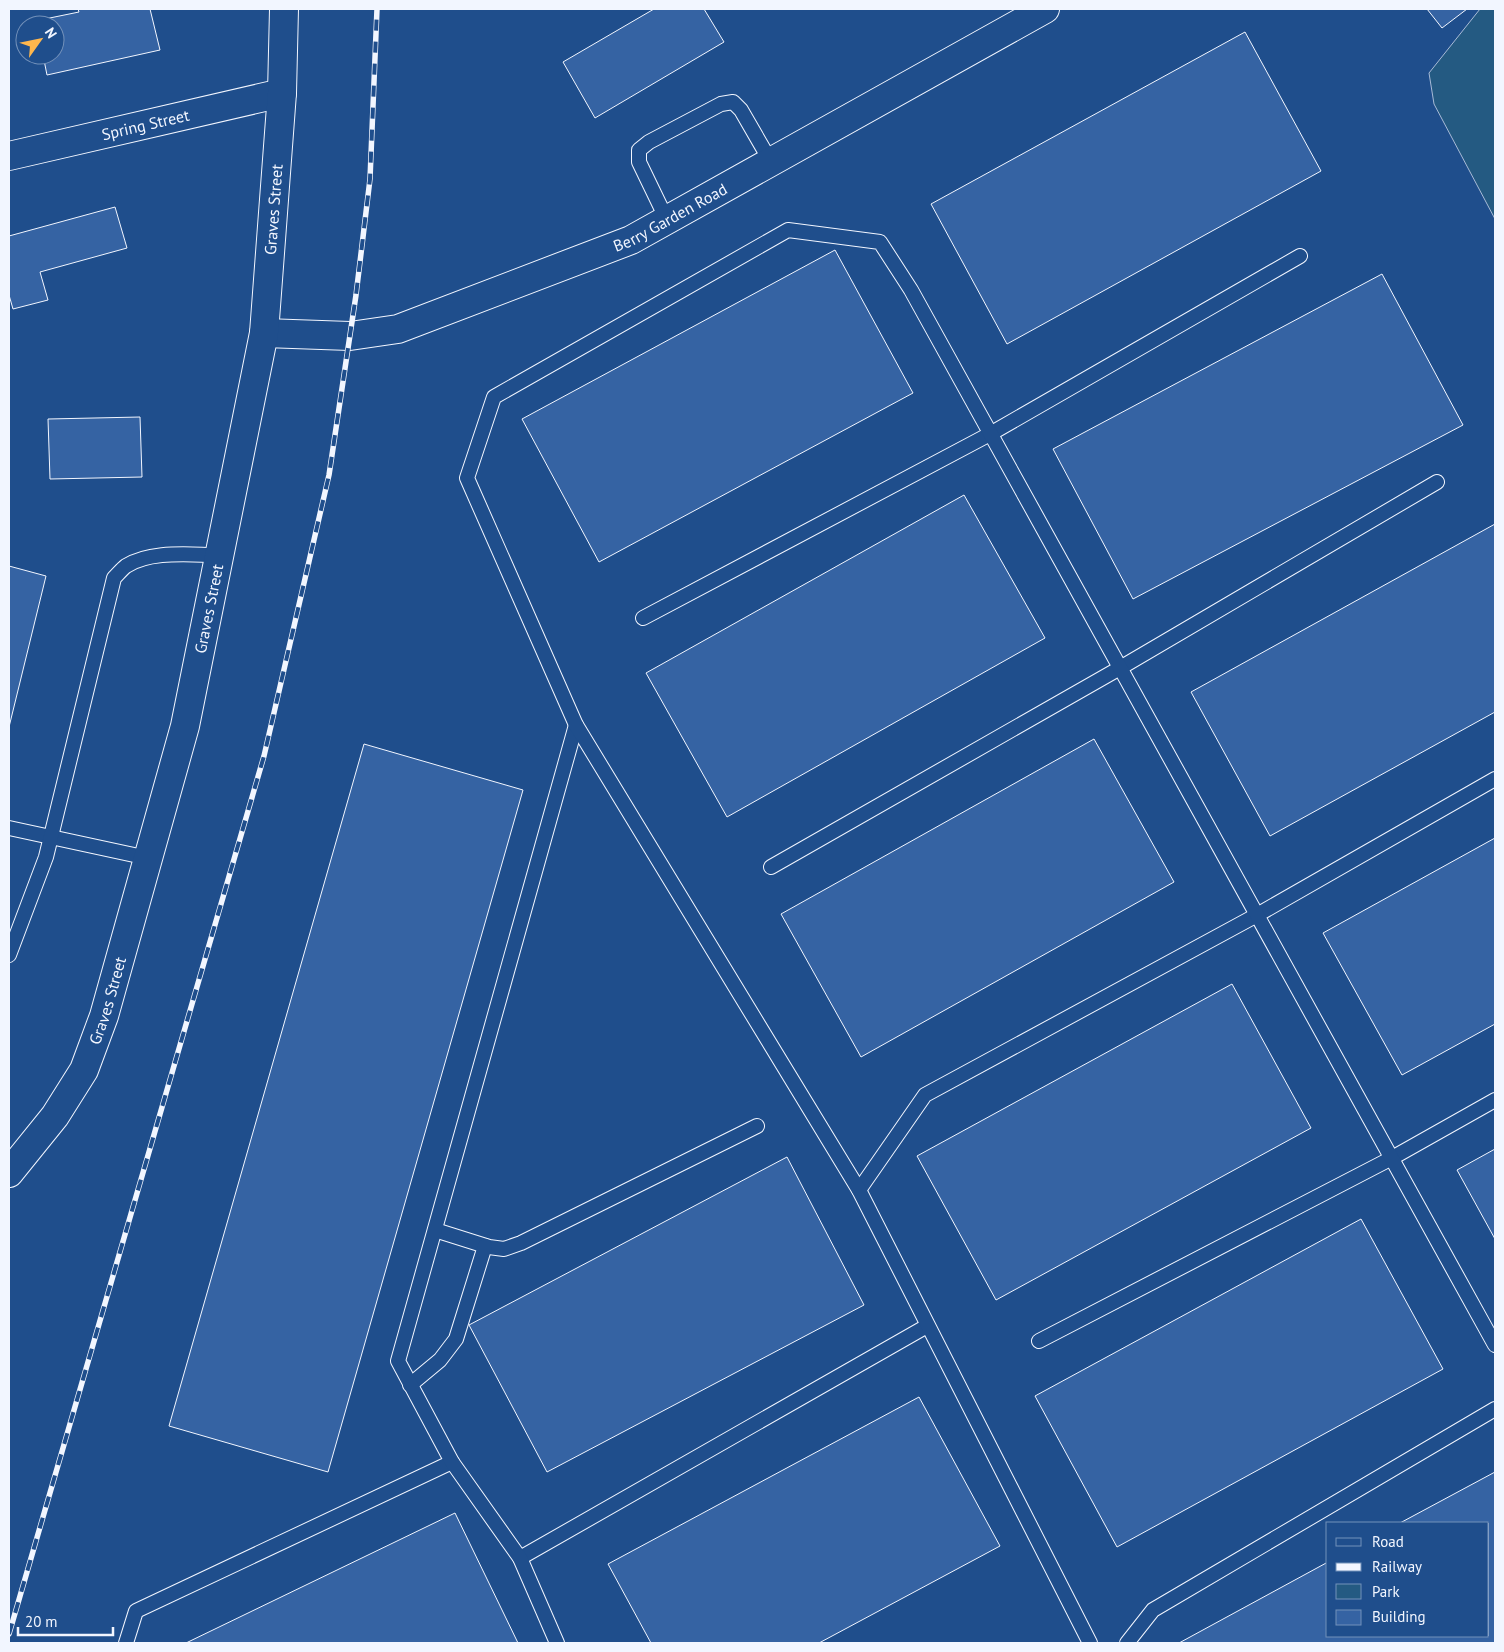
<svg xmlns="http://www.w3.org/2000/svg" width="1504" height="1652" font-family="'PT Sans',sans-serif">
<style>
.green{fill:#245a82;stroke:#a8bbd7}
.building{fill:#3563a3;stroke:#f2f6ff}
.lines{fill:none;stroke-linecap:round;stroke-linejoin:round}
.lane-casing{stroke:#f2f6ff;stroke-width:16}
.street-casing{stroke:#f2f6ff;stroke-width:30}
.secondary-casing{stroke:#f2f6ff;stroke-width:30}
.lane{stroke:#1f4e8c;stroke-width:14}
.street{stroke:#1f4e8c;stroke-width:28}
.secondary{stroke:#1f4e8c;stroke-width:28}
.rail-casing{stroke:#f2f6ff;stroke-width:5.5}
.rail{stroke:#1f4e8c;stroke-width:4;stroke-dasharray:11;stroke-linecap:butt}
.labels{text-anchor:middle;stroke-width:4;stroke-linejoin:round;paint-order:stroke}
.street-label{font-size:16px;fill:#f2f6ff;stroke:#1f4e8c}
</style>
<rect width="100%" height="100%" fill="#1f4e8c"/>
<!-- green -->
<path class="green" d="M1480 9H1495V219L1434 104 1429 73Z"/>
<!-- building -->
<g class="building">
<path d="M78 9H150L160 50 47 75 43 55H55V25H36L35 21 79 12Z"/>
<path d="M654 9H704L724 42 595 118 563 62Z"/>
<path d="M1427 9H1467L1442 28Z"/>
<path d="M1245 32 1321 171 1007 344 931 204Z"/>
<path d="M115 207 127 248 40 272 48 300 13 309 9 295V236Z"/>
<path d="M835 250 913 393 599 562 522 419Z"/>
<path d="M1382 274 1463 425 1133 599 1053 449Z"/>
<path d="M140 417 142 477 50 479 48 419Z"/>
<path d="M964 495 1045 638 727 817 646 673Z"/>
<path d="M1495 524V712L1270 836 1191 692Z"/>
<path d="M9 566 46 576 9 727Z"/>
<path d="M1094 739 1174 882 861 1057 781 914Z"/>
<path d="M364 744 523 790 328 1472 169 1426Z"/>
<path d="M1495 838V1024L1402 1075 1323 933Z"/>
<path d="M1232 984 1311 1128 996 1300 917 1156Z"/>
<path d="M1495 1149V1239L1457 1170Z"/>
<path d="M787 1157 864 1305 547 1472 469 1325Z"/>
<path d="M1361 1219 1443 1369 1117 1547 1035 1396Z"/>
<path d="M919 1397 1000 1546 819 1643H651L608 1564Z"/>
<path d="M1495 1472V1643H1179L1328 1562V1636H1488V1523H1400Z"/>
<path d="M455 1513 518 1643H186Z"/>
</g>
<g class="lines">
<defs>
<g id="lane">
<path d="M667 220 639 162V150L649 142 721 104 733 102 741 110 771 162"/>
<path d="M643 618 990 434 1300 256"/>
<path d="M9 828 148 858"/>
<path d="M771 867 1120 668 1437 482"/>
<path d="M9 955 46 857 114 578C118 574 122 569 126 566 151 550 190 555 219 555"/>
<path d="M859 1190 925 1095 1257 915 1495 779"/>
<path d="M435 1230 489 1247 504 1249 521 1243 757 1126"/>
<path d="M1039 1341 1392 1158 1495 1100"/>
<path d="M410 1385 440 1360 456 1339 485 1246"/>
<path d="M520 1558 927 1326"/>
<path d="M126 1643 136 1611 452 1462"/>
<path d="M557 1643 520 1558 452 1462 398 1361 576 725"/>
<path d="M1090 1643 859 1190 576 725 467 478 494 397 788 230 880 242 911 290 1495 1345"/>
<path d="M1127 1643 1153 1610 1495 1409"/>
</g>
<g id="street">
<path id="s1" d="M9 156 282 93"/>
<path id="s2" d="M264 333 350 336 398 329 631 240 1045 9"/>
</g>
<g id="secondary">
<path id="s3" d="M9 1173 55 1116 84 1070 104 1016 185 726 264 333 282 93 284 9"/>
</g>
</defs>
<!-- lane casing -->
<use href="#lane" class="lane-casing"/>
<!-- street casing -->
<use href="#street" class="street-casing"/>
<!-- secondary casing -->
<use href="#secondary" class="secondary-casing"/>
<!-- lane -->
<use href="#lane" class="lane"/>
<!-- street -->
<use href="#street" class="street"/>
<!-- secondary -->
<use href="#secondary" class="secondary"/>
<defs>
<path id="rail" d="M9 1634 264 756 329 475 356 295 370 179 377 9"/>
</defs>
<!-- rail casing -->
<use href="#rail" class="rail-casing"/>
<!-- rail -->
<use href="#rail" class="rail"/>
</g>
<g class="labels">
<!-- street labels -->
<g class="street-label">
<text dy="6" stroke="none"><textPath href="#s1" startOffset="140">Spring Street</textPath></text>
<text dy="6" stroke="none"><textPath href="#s3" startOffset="1011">Graves Street</textPath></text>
<text dy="6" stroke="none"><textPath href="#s2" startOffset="429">Berry Garden Road</textPath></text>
<text dy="6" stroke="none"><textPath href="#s3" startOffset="606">Graves Street</textPath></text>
<text dy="6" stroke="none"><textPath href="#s3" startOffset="201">Graves Street</textPath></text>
</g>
</g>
<!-- border -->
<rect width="1504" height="1652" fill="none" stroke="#f2f6ff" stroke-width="20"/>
<!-- legend -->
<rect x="1326" y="1522" width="162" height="115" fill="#1f4e8c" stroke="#7391ba"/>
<rect x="1336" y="1538" width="25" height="8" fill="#1f4e8c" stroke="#7391ba"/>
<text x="1372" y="1547" font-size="15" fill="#f2f6ff">Road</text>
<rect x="1336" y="1563" width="25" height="8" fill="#f2f6ff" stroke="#7391ba"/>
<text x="1372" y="1572" font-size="15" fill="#f2f6ff">Railway</text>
<rect x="1336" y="1584" width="25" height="15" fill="#245a82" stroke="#7391ba"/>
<text x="1372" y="1597" font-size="15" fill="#f2f6ff">Park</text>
<rect x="1336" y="1610" width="25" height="15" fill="#3563a3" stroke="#7391ba"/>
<text x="1372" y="1622" font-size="15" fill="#f2f6ff">Building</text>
<!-- north arrow -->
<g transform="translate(40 40) rotate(57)"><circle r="24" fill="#1f4e8c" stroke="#7391ba"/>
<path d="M0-4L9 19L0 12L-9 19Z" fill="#ffb74d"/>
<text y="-8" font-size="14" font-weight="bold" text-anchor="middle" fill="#f2f6ff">N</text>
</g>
<!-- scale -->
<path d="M18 1627v8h95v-8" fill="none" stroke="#f2f6ff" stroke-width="2.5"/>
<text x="25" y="1627" font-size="15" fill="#f2f6ff" stroke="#1f4e8c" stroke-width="4" paint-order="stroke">20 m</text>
</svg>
